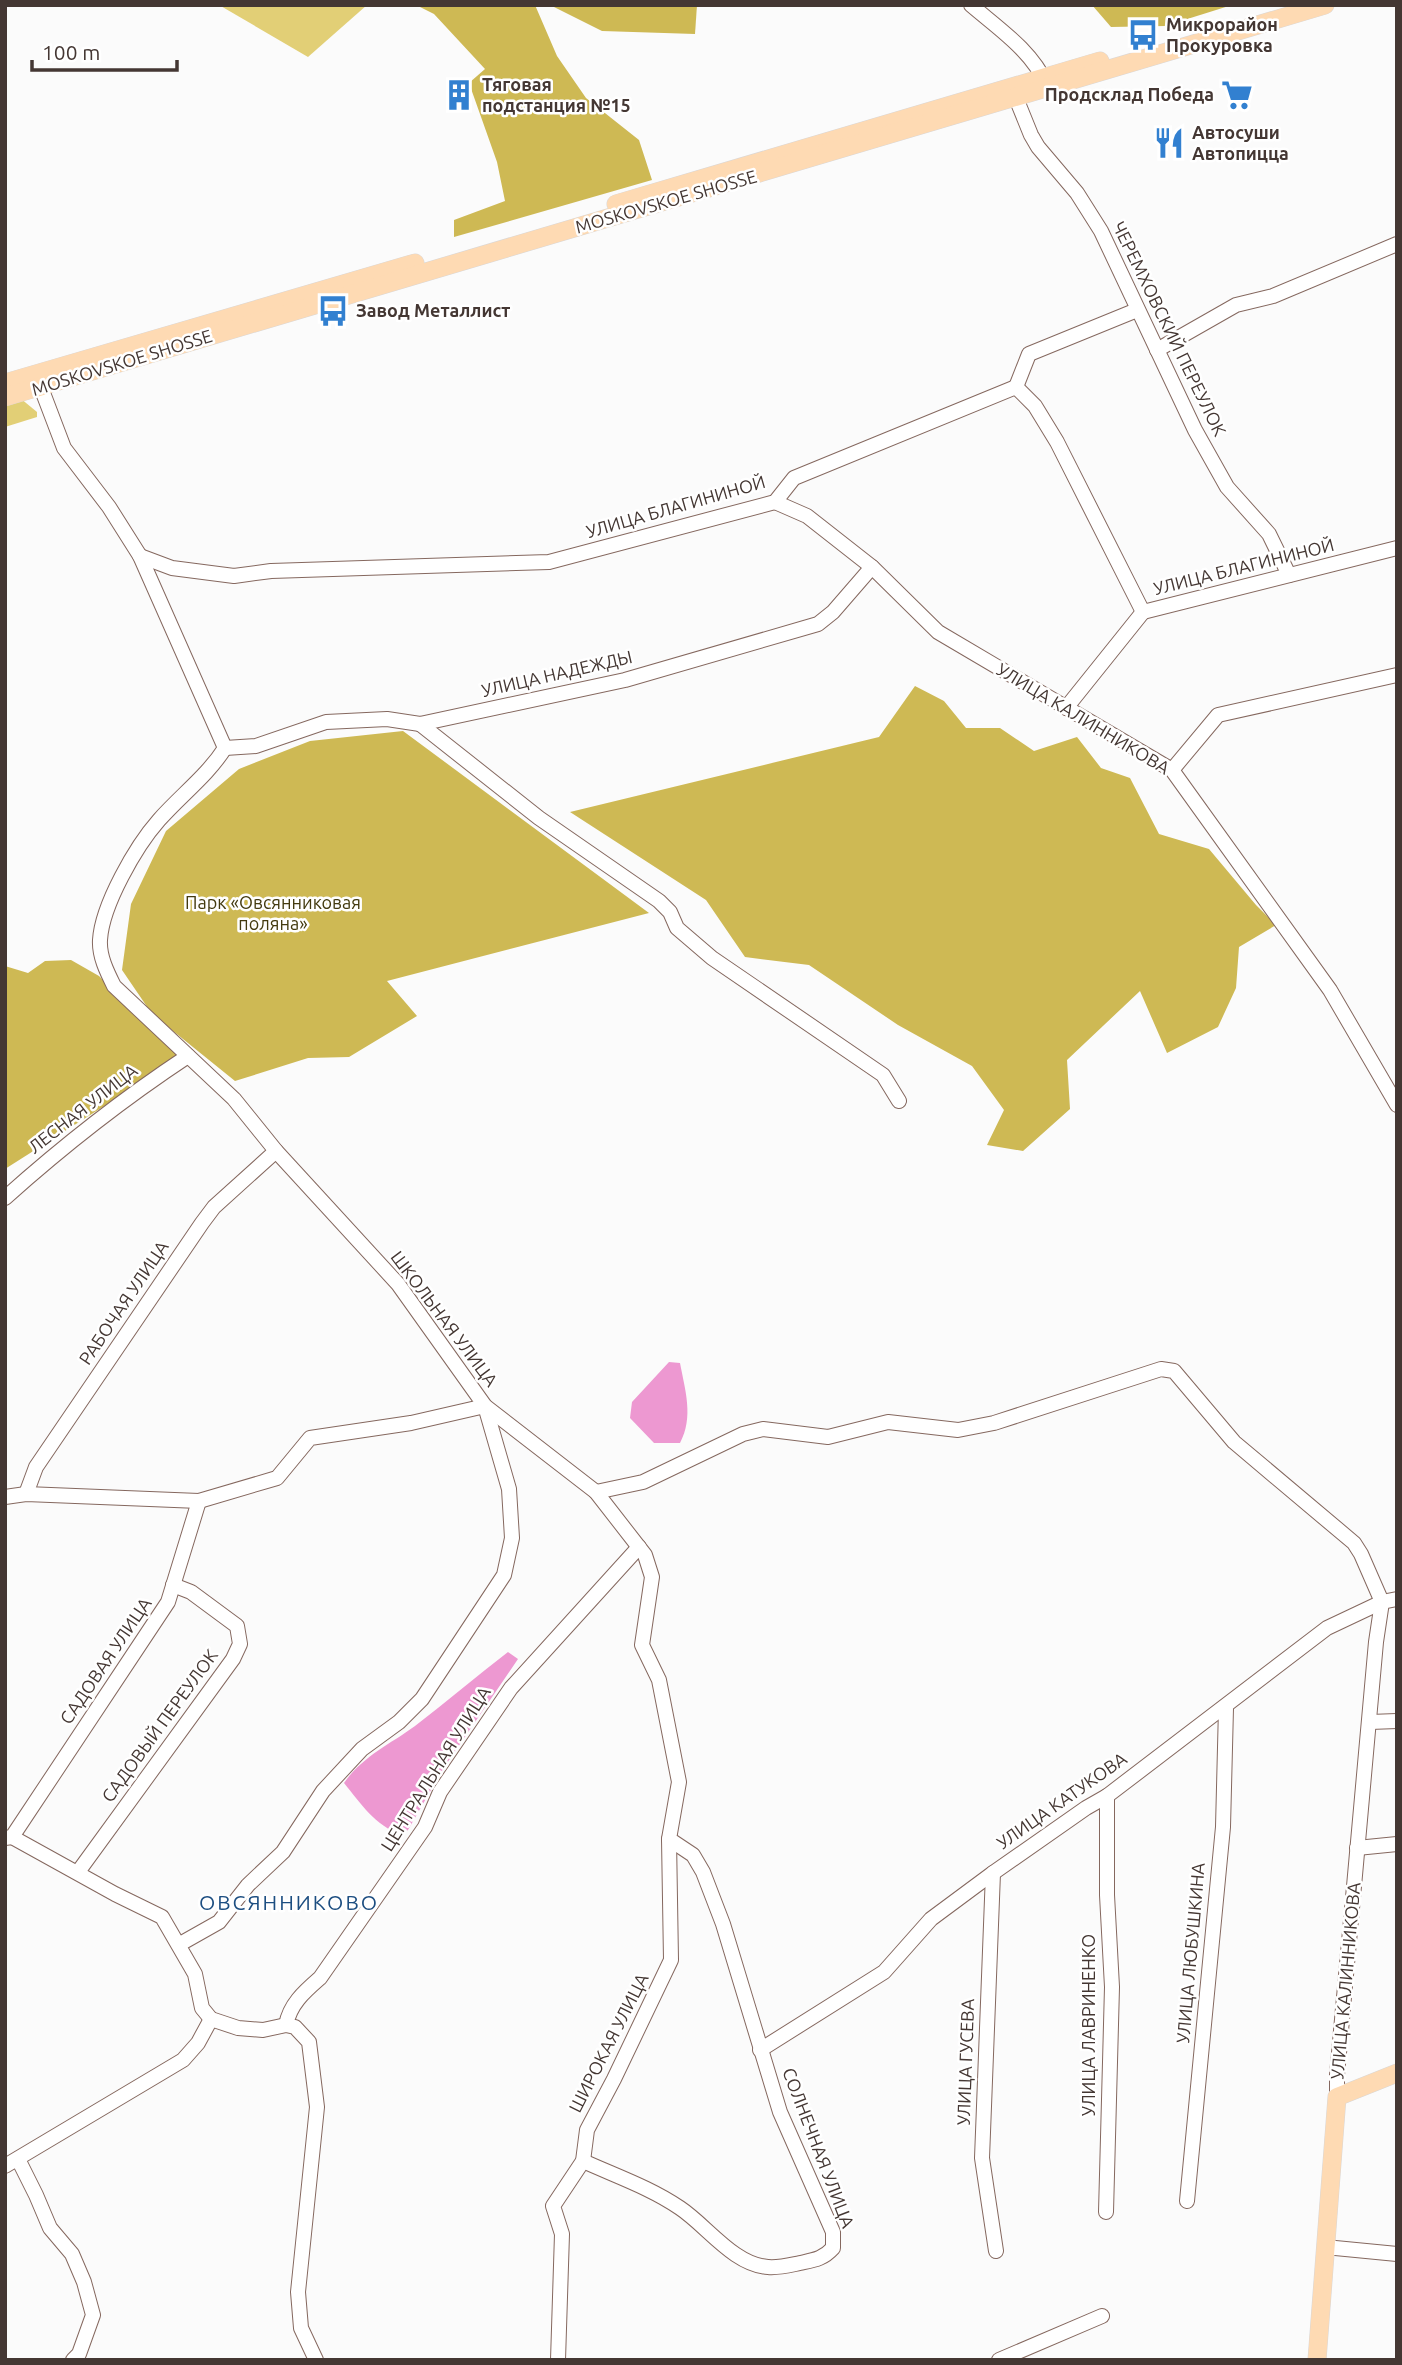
<svg xmlns="http://www.w3.org/2000/svg" width="1402" height="2365" font-family="Ubuntu,sans-serif">
<style>
.green{fill:#e2cf76}
.forest{fill:#ceb954}
.water{fill:#ed98d1}
.lines{fill:none;stroke-linecap:round;stroke-linejoin:round}
.minor-casing{stroke:#85685f;stroke-width:16}
.major-casing{stroke:#dad7d6;stroke-width:19}
.minor{stroke:#fff;stroke-width:14}
.major{stroke:#fedab3;stroke-width:18}
.labels{text-anchor:middle;stroke-width:5;stroke-linejoin:round;paint-order:stroke}
.poi-label{font-size:18px;font-weight:bold;fill:#443733;stroke:#fff;text-anchor:start}
.street-label{font-size:18px;fill:#443733;stroke:#fff}
.park-label{font-size:18px;fill:#433a0f;stroke:#fff}
.quarter-label{font-size:21px;letter-spacing:2px;fill:#1d4e81;stroke:#fff}
</style>
<rect width="100%" height="100%" fill="#fbfbfb"/>
<!-- green -->
<g class="green">
<path d="M219 5H367L308 57Z"/>
<path d="M20 398 37 412V417L5 427V403Z"/>
</g>
<!-- forest -->
<g class="forest">
<path d="M416 5H535L557 56 586 98 639 140 652 180 454 237V220L505 201 497 162 469 83 485 69 434 14Z"/>
<path d="M550 5H697L695 34 602 31Z"/>
<path d="M1092 5H1232L1165 26 1111 27Z"/>
<path d="M915 686 944 701 966 728H1000L1034 751 1077 737 1101 768 1130 778 1159 834 1209 849 1256 905 1276 925 1239 947 1236 988 1218 1027 1167 1053 1140 991 1067 1060 1070 1109 1023 1151 987 1145 1004 1110 972 1066 898 1025 809 965 745 957 706 900 570 812 879 737Z"/>
<path d="M403 731 649 913 387 981 417 1016 349 1057 308 1058 235 1081 152 1014 122 970 131 904 166 831 239 769 310 741Z"/>
<path d="M71 960 99 976 180 1058 5 1169V966L28 973 45 961Z"/>
</g>
<!-- water -->
<g class="water">
<path d="M669 1362 680 1363C685 1390 694 1417 680 1443H654L630 1418 632 1402Z"/>
<path d="M508 1652 518 1659 443 1769 408 1830 401 1835C375 1825 361 1804 344 1783 363 1756 389 1745 415 1726 446 1702 477 1676 508 1652Z"/>
</g>
<g class="lines">
<defs>
<g id="minor">
<path d="M971 5C999 29 1031 50 1047 85"/>
<path d="M1016 98 1031 135 1038 147 1077 193 1101 231 1195 430 1227 487 1269 534 1289 575"/>
<path d="M1157 350 1236 305 1273 296 1397 244"/>
<path d="M37 377 64 448 109 507 140 556 225 748"/>
<path d="M1016 387 1029 354 1137 310"/>
<path d="M775 502 807 516 872 567 938 632 1172 770 1330 990 1397 1105"/>
<path d="M140 556 172 568 234 576 271 571 549 562 775 502 794 478 1016 387 1035 406 1057 442 1143 612 1397 548"/>
<path d="M1066 708 1143 612"/>
<path d="M420 724 539 818 659 901 670 912 677 928 712 958 883 1075 899 1101"/>
<path d="M225 748C207 776 181 795 159 820 136 846 102 905 100 940 99 956 107 972 114 986L234 1099 276 1151 398 1284 485 1406 596 1492 645 1555 652 1577 642 1645 659 1680 679 1782 669 1839 693 1855 703 1872 723 1924 780 2112 833 2232V2248C823 2259 814 2260 800 2263 790 2265 779 2268 768 2267 734 2265 707 2226 680 2208 651 2188 616 2176 583 2161"/>
<path d="M225 748 256 746 326 722 387 719 420 724 625 680 818 624 833 612 872 567"/>
<path d="M1172 770 1218 715 1397 675"/>
<path d="M5 1198C63 1146 123 1099 188 1056"/>
<path d="M596 1492 643 1482 743 1434 763 1429 828 1437 888 1422 958 1430 994 1423 1161 1369 1174 1371 1234 1442 1354 1543 1361 1554 1382 1602 1376 1642 1337 2075V2097"/>
<path d="M26 1494 36 1467 202 1223 214 1207 276 1151"/>
<path d="M5 1497 26 1494 199 1501 277 1478 310 1438 411 1423 485 1406 509 1489 512 1538 504 1575 422 1699 399 1722 362 1749 323 1791 283 1852 248 1885 219 1922 180 1944"/>
<path d="M1370 1722 1397 1721"/>
<path d="M12 1837 115 1894 162 1917 195 1974 202 2008 211 2019 238 2028 263 2030 286 2025 295 2027 309 2042 317 2107 298 2292 301 2328 316 2360"/>
<path d="M5 1838 12 1837 168 1602 199 1501"/>
<path d="M1357 1848 1397 1844"/>
<path d="M78 1872 233 1659 240 1644 237 1626 191 1592 173 1585"/>
<path d="M993 1873 982 2158 996 2251"/>
<path d="M286 2025C290 2004 304 1992 320 1978L425 1827 440 1792 511 1688 639 1547"/>
<path d="M760 2050 884 1972 931 1919 993 1873 1086 1808 1107 1796 1327 1628 1382 1602 1397 1599"/>
<path d="M18 2159 36 2195 50 2228 72 2254 84 2282 93 2315 79 2354 73 2360"/>
<path d="M5 2166 183 2060 198 2043 211 2019"/>
<path d="M1187 2201 1223 1827 1226 1708"/>
<path d="M1106 2212 1112 1987 1107 1895V1796"/>
<path d="M1325 2247 1397 2254"/>
<path d="M558 2360 562 2234 553 2206 583 2161 587 2130 614 2079 671 1960 669 1839"/>
<path d="M999 2360 1102 2316"/>
</g>
<g id="major">
<path d="M616 204 1100 61"/>
<path d="M5 383 415 263"/>
<path d="M5 397 1325 5"/>
<path d="M1317 2360 1337 2097 1397 2073"/>
</g>
</defs>
<!-- minor casing -->
<use href="#minor" class="minor-casing"/>
<!-- major casing -->
<use href="#major" class="major-casing"/>
<!-- minor -->
<use href="#minor" class="minor"/>
<!-- major -->
<use href="#major" class="major"/>
</g>
<!-- icons -->
<defs>
<symbol id="bus-bare" viewBox="-9 -9 18 18"><path d="M-5-6H5V4H4V6H2V4H-2V6H-4V4H-5ZM-3.5-4V0h7V-4ZM-3.5 1.2v1.5H-2V1.2ZM2 1.2v1.5H3.5V1.2Z" fill="#3280d0" stroke="#fff" stroke-width="2.5" paint-order="stroke"/></symbol>
<symbol id="building-bare" viewBox="-9 -9 18 18"><path d="M-4-6H4V6H1V3H-1V6H-4ZM-2.5-4.3h1.7v1.8h-1.7ZM.8-4.3h1.7v1.8H.8ZM-2.5-1h1.7V.8h-1.7ZM.8-1h1.7V.8H.8Z" fill="#3280d0" stroke="#fff" stroke-width="2.5" paint-order="stroke"/></symbol>
<symbol id="supermarket-bare" viewBox="-9 -9 18 18"><path d="M-6-5.5h2.5l.6 2H6L4.5 2H-2.5L-4.4-4H-6ZM-1.5 3.2a1.3 1.3 0 1 0 .1 0ZM3 3.2a1.3 1.3 0 1 0 .1 0Z" fill="#3280d0" stroke="#fff" stroke-width="2.5" paint-order="stroke"/></symbol>
<symbol id="restaurant-bare" viewBox="-9 -9 18 18"><path d="M-5-6h1v4h1v-4h1v4h1v-4h1v5L-1.5 .5V6h-2V.5L-5-1ZM5-6V6H3V1.5H1.5Q1.5-4 5-6Z" fill="#3280d0" stroke="#fff" stroke-width="2.5" paint-order="stroke"/></symbol>
</defs>
<g fill-rule="evenodd">
<use href="#bus-bare" x="1121" y="13" width="44" height="44"/>
<use href="#building-bare" x="437" y="73" width="44" height="44"/>
<use href="#supermarket-bare" x="1215" y="73" width="44" height="44"/>
<use href="#restaurant-bare" x="1147" y="121" width="44" height="44"/>
<use href="#bus-bare" x="311" y="289" width="44" height="44"/>
</g>
<g class="labels">
<!-- poi labels -->
<g class="poi-label">
<text x="1166" y="31">Микрорайон<tspan x="1166" dy="21">Прокуровка</tspan></text>
<text x="482" y="91">Тяговая<tspan x="482" dy="21">подстанция №15</tspan></text>
<text x="1214" y="101" text-anchor="end">Продсклад Победа</text>
<text x="1192" y="139">Автосуши<tspan x="1192" dy="21">Автопицца</tspan></text>
<text x="356" y="317">Завод Металлист</text>
</g>
<!-- street labels -->
<g class="street-label">
<text transform="translate(666 202) rotate(-16)" y="6">MOSKOVSKOE SHOSSE</text>
<text transform="translate(1169 329) rotate(64)" y="6">ЧЕРЕМХОВСКИЙ ПЕРЕУЛОК</text>
<text transform="translate(122 363) rotate(-17)" y="6">MOSKOVSKOE SHOSSE</text>
<text transform="translate(676 507) rotate(-16)" y="6">УЛИЦА БЛАГИНИНОЙ</text>
<text transform="translate(1244 567) rotate(-14)" y="6">УЛИЦА БЛАГИНИНОЙ</text>
<text transform="translate(557 674) rotate(-13)" y="6">УЛИЦА НАДЕЖДЫ</text>
<text transform="translate(1083 719) rotate(31)" y="6">УЛИЦА КАЛИННИКОВА</text>
<text transform="translate(83 1109) rotate(-38)" y="6">ЛЕСНАЯ УЛИЦА</text>
<text transform="translate(124 1303) rotate(-56)" y="6">РАБОЧАЯ УЛИЦА</text>
<text transform="translate(444 1319) rotate(53)" y="6">ШКОЛЬНАЯ УЛИЦА</text>
<text transform="translate(106 1661) rotate(-56)" y="6">САДОВАЯ УЛИЦА</text>
<text transform="translate(160 1726) rotate(-54)" y="6">САДОВЫЙ ПЕРЕУЛОК</text>
<text transform="translate(436 1769) rotate(-58)" y="6">ЦЕНТРАЛЬНАЯ УЛИЦА</text>
<text transform="translate(1062 1801) rotate(-35)" y="6">УЛИЦА КАТУКОВА</text>
<text transform="translate(1191 1953) rotate(-85)" y="6">УЛИЦА ЛЮБУШКИНА</text>
<text transform="translate(1346 1981) rotate(-85)" y="6">УЛИЦА КАЛИННИКОВА</text>
<text transform="translate(1089 2025) rotate(-90)" y="6">УЛИЦА ЛАВРИНЕНКО</text>
<text transform="translate(609 2043) rotate(-63)" y="6">ШИРОКАЯ УЛИЦА</text>
<text transform="translate(966 2062) rotate(-88)" y="6">УЛИЦА ГУСЕВА</text>
<text transform="translate(818 2148) rotate(69)" y="6">СОЛНЕЧНАЯ УЛИЦА</text>
</g>
<!-- park labels -->
<g class="park-label">
<text x="273" y="909">Парк «Овсянниковая<tspan x="273" dy="21">поляна»</tspan></text>
</g>
<!-- quarter labels -->
<g class="quarter-label">
<text x="289" y="1910">ОВСЯННИКОВО</text>
</g>
</g>
<!-- border -->
<rect width="1402" height="2365" fill="none" stroke="#443733" stroke-width="14"/>
<!-- scale -->
<path d="M32 60v10h145v-10" fill="none" stroke="#443733" stroke-width="3.5"/>
<text x="42" y="60" font-size="21" fill="#443733" stroke="#ffffff" stroke-width="5" paint-order="stroke">100 m</text>
</svg>
